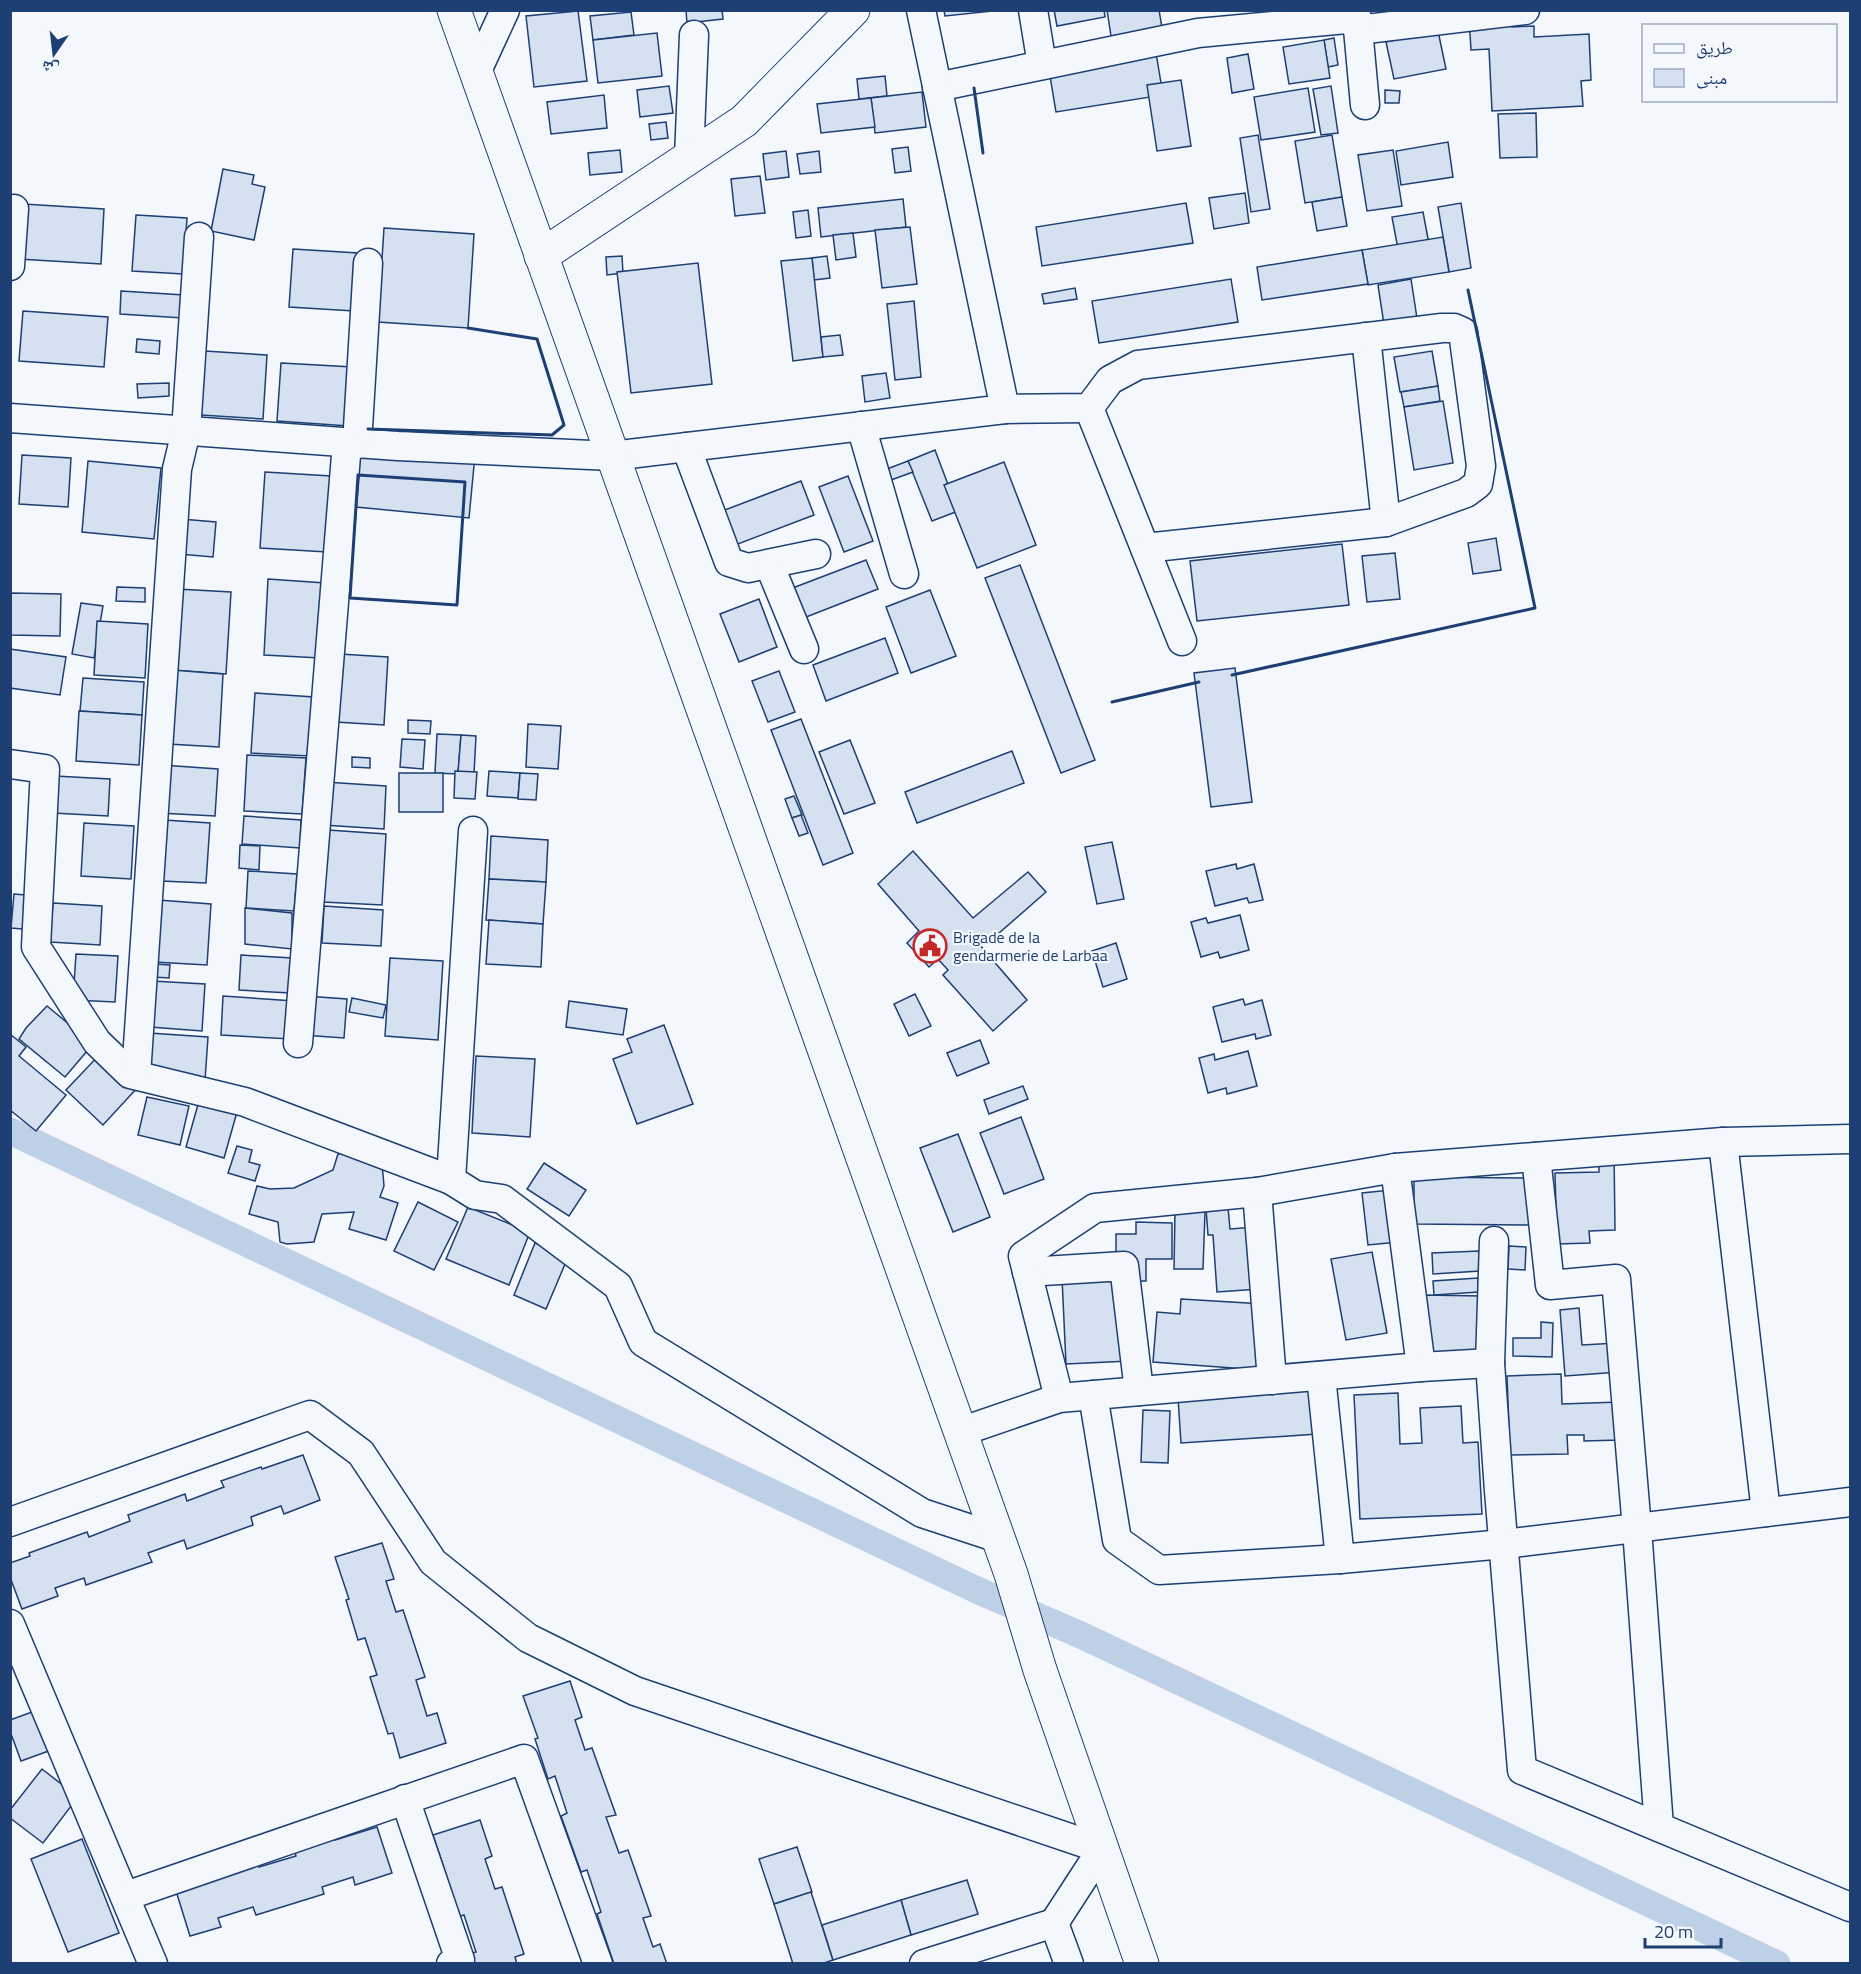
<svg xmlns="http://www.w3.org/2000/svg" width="1861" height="1974" font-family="'Titillium Web','Noto Naskh Arabic',sans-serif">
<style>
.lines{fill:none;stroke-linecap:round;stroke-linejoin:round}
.canal{stroke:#bed0e5;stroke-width:27}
.building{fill:#d5e0f0;stroke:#1d3f73;stroke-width:1.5}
.minor-casing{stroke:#1d3f73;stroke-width:31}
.major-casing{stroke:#1d3f73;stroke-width:35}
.minor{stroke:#f4f7fb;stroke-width:28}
.major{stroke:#f4f7fb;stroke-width:33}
.wall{stroke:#1d3f73;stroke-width:3}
.labels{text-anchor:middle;stroke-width:4.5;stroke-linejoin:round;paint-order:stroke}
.poi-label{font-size:16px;fill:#1d3f73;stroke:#f4f7fb;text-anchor:start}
</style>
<rect width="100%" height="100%" fill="#f4f7fb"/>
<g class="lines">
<!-- canal -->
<path class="canal" d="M10 1131 979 1591 1083 1636 1777 1964"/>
</g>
<!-- building -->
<g class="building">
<path d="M686 10H722L723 19 687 23Z"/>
<path d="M944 10H1002L945 16Z"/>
<path d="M1054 10H1104L1105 17 1057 26Z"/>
<path d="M1107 10H1159L1162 28 1111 36Z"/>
<path d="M578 11 587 81 534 87 526 16Z"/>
<path d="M631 12 634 35 593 40 590 16Z"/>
<path d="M1511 15 1512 27 1534 26V37L1589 34 1591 80 1581 81 1583 106 1492 111 1489 49 1471 50 1469 18Z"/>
<path d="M1438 31 1446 69 1394 79 1386 42Z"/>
<path d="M657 33 662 76 598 83 593 40Z"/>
<path d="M1334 38 1338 65 1328 67 1324 40Z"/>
<path d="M1324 40 1330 78 1289 84 1283 47Z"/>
<path d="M1156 53 1163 95 1056 112 1049 70Z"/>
<path d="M1248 54 1254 89 1232 93 1227 58Z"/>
<path d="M885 76 887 96 859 99 857 79Z"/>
<path d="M1181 80 1191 146 1157 151 1147 85Z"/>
<path d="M669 86 673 113 640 117 637 90Z"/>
<path d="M1331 86 1338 133 1321 135 1313 89Z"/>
<path d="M1308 88 1315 132 1261 140 1254 97Z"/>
<path d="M1385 90 1400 91 1399 103H1385Z"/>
<path d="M922 92 926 127 875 133 871 98Z"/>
<path d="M604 95 607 128 551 134 547 102Z"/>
<path d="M871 98 875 127 821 133 817 104Z"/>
<path d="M1536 113 1537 157 1500 158 1498 114Z"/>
<path d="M666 122 668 138 651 140 649 124Z"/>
<path d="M1258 135 1270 209 1251 212 1240 138Z"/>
<path d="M1332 135 1342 197 1305 203 1295 141Z"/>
<path d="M1448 142 1453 177 1401 185 1396 151Z"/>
<path d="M908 147 911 171 895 173 892 149Z"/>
<path d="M620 150 622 172 590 175 588 153Z"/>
<path d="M1393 150 1402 206 1367 211 1358 155Z"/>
<path d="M786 151 789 177 766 180 763 154Z"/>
<path d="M819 151 821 172 800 174 797 154Z"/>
<path d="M223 169 254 175 252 184 265 187 254 240 211 231Z"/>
<path d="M760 176 765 213 735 216 731 179Z"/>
<path d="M1245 193 1249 223 1214 229 1209 198Z"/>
<path d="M1342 197 1347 226 1317 231 1312 202Z"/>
<path d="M903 199 906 227 821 237 818 208Z"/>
<path d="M1186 203 1193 243 1042 266 1036 227Z"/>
<path d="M1461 203 1471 268 1449 272 1438 207Z"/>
<path d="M23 204 104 209 101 264 19 259Z"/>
<path d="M808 210 811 236 796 238 793 212Z"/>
<path d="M1423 212 1429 244 1398 249 1392 217Z"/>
<path d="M136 215 187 218 183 274 132 271Z"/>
<path d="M910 227 917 284 882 288 875 230Z"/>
<path d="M384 228 474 234 468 328 378 322Z"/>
<path d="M853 233 856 257 836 260 833 235Z"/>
<path d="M1443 237 1449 272 1368 285 1362 250Z"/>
<path d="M293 249 358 253 354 311 289 307Z"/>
<path d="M1362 250 1368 284 1262 300 1257 267Z"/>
<path d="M622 256 623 273 607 275 606 257Z"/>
<path d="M827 256 830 278 814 280 812 258Z"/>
<path d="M812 258 823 357 793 361 781 261Z"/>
<path d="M698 263 712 384 631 393 617 272Z"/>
<path d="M1231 279 1238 322 1099 343 1092 301Z"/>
<path d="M1411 279 1418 325 1385 331 1378 285Z"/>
<path d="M1075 288 1077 299 1044 304 1042 294Z"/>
<path d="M121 291 184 295 183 318 120 314Z"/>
<path d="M914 301 921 377 895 380 887 304Z"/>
<path d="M23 311 108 317 104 367 19 361Z"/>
<path d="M840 335 843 355 823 357 821 337Z"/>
<path d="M137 339 160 341 159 354 136 352Z"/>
<path d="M205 351 267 355 263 419 201 415Z"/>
<path d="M1432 351 1438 386 1400 392 1394 357Z"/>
<path d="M281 363 353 367 349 426 277 421Z"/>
<path d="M886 373 890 398 865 402 862 376Z"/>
<path d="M169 383V396L138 398 137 384Z"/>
<path d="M1438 386 1440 401 1404 407 1401 392Z"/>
<path d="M1443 401 1453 463 1414 470 1404 407Z"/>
<path d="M361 445 475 455 469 518 356 507Z"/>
<path d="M935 450 958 511 932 521 908 461Z"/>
<path d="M22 455 71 458 68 507 19 504Z"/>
<path d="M88 461 161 468 154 539 82 532Z"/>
<path d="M908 461 913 472 891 480 887 469Z"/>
<path d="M1004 462 1036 545 977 568 944 485Z"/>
<path d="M265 472 331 476 327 552 260 548Z"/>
<path d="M848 476 873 541 844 552 819 487Z"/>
<path d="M801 481 814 515 730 547 717 513Z"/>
<path d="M181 519 216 522 213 557 179 554Z"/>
<path d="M1496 538 1501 570 1473 574 1468 543Z"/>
<path d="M1342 544 1349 605 1197 621 1190 561Z"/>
<path d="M1395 553 1400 599 1367 602 1362 556Z"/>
<path d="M866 560 878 589 801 619 790 589Z"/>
<path d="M1020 565 1095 760 1061 773 985 578Z"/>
<path d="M268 579 325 583 320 658 264 655Z"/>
<path d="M117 587 145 588V602L116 601Z"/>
<path d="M177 589 231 592 226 674 172 670Z"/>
<path d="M930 590 956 656 911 673 886 607Z"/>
<path d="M11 593 61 594 60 636 10 635Z"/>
<path d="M759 599 777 647 739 662 720 614Z"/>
<path d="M81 603 103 606 94 658 72 654Z"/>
<path d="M97 621 148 624 145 678 94 675Z"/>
<path d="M885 638 898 673 826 701 813 665Z"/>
<path d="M10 649 66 657 60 695 10 688Z"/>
<path d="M340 654 388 657 384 725 336 722Z"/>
<path d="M1235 668 1252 802 1211 807 1194 673Z"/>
<path d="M172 670 223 674 219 747 168 744Z"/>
<path d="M779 671 795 712 768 722 752 681Z"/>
<path d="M83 678 144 682 142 715 80 711Z"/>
<path d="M255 693 314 697 310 756 251 753Z"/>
<path d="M79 711 142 715 139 765 76 761Z"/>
<path d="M801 719 853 853 823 865 771 730Z"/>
<path d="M408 720 431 721 430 734 408 733Z"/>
<path d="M528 724 561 726 558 769 526 767Z"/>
<path d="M437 734 461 735 458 774 435 773Z"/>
<path d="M461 735 476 736 474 774 458 773Z"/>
<path d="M402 739 425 740 423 769 400 767Z"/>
<path d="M850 740 875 803 844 814 819 752Z"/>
<path d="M1012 751 1024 783 917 823 905 792Z"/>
<path d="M247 755 306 758 302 814 244 811Z"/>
<path d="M352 757 370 758V768L352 767Z"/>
<path d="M162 765 218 769 215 816 159 813Z"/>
<path d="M455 771 477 772 475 799 454 798Z"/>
<path d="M489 771 520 773 518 798 487 796Z"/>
<rect x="399" y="773" width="44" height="39"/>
<path d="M520 773 538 774 536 800 518 799Z"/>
<path d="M55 776 110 779 108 816 53 813Z"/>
<path d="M325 782 386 786 384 829 323 825Z"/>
<path d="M794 796 802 815 792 818 785 799Z"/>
<path d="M801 815 808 833 799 836 792 818Z"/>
<path d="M244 816 301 820 300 848 242 844Z"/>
<path d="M164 820 210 823 206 883 161 881Z"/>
<path d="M84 823 134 826 131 879 81 876Z"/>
<path d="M328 830 386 834 382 905 323 902Z"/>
<path d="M491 836 548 840 546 882 489 879Z"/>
<path d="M1112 842 1124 899 1097 904 1085 847Z"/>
<path d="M240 845 260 846 259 870 239 868Z"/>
<path d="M913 851 973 918 1028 872 1046 892 991 940 987 936 979 944 1027 1000 993 1031 943 975 948 970 938 959 929 967 907 943 919 931 878 884Z"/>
<path d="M1236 864 1237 869 1254 864 1263 900 1249 903 1247 898 1215 906 1206 871Z"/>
<path d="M248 871 297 874 294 911 246 908Z"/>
<path d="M489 879 546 882 543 924 486 920Z"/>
<path d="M14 894 36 896 34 930 11 928Z"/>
<path d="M158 900 211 904 207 965 154 962Z"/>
<path d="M53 903 102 906 100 945 50 942Z"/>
<path d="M324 906 383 910 381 946 322 943Z"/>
<path d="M245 908 292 913V949L245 944Z"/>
<path d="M1240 915 1249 950 1220 958 1218 952 1201 957 1191 922 1206 918 1208 923Z"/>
<path d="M489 920 543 924 541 967 486 964Z"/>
<path d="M1116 943 1127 979 1103 987 1092 951Z"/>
<path d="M76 954 118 956 115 1002 73 1000Z"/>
<path d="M241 955 292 958 290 993 239 990Z"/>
<path d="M390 958 443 961 438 1040 385 1036Z"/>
<path d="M155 964 170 965 169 978 154 977Z"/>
<path d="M152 981 205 984 202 1031 150 1027Z"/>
<path d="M915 994 931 1026 909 1036 894 1004Z"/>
<path d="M223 996 294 1001 291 1039 221 1035Z"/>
<path d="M305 996 347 999 344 1038 303 1035Z"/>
<path d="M352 998 386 1005 383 1018 349 1012Z"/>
<path d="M1243 999 1245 1005 1262 1000 1271 1035 1256 1039 1255 1034 1222 1042 1213 1007Z"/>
<path d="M569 1001 627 1009 623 1035 566 1027Z"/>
<path d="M47 1006 93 1044 65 1077 19 1039 26 1028Z"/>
<path d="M664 1025 693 1104 637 1124 613 1059 632 1052 627 1039Z"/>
<path d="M149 1033 208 1037 205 1080 146 1076Z"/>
<path d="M10 1034 26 1047 19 1056 66 1095 36 1131 10 1110Z"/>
<path d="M980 1040 989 1063 957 1076 947 1053Z"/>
<path d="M1248 1051 1257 1086 1227 1094 1226 1088 1208 1093 1199 1058 1214 1054 1215 1060Z"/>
<path d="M102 1052 138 1087 103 1125 66 1090Z"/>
<path d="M476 1056 535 1059 530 1137 472 1133Z"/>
<path d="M1023 1086 1028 1099 989 1114 984 1100Z"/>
<path d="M147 1097 189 1106 180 1145 138 1135Z"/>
<path d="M199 1101 237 1112 224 1158 186 1147Z"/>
<path d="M1021 1117 1044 1179 1004 1194 980 1133Z"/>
<path d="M958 1134 990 1217 953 1232 920 1148Z"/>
<path d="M237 1146 252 1150 249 1162 260 1165 255 1181 228 1173Z"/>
<path d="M1614 1151 1615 1230 1589 1231 1590 1243 1557 1244 1555 1173 1599 1172V1152Z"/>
<path d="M350 1153 382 1163 384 1186 380 1197 398 1203 386 1240 349 1229 354 1212 322 1214 314 1242 287 1244 280 1242 278 1222 249 1214 257 1186 270 1189 294 1188 333 1170 338 1154Z"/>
<path d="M544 1163 586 1190 569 1216 527 1189Z"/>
<path d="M1414 1177 1532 1178V1225L1414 1224Z"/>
<path d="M1391 1190 1398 1242 1368 1245 1362 1193Z"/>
<path d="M418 1202 458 1222 434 1270 394 1251Z"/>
<path d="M468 1207 530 1232 509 1285 446 1259Z"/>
<path d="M1228 1207 1230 1229 1255 1227 1259 1289 1217 1292 1213 1235H1208L1206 1209Z"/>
<path d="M1175 1211 1205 1212 1203 1269H1174Z"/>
<path d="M1136 1222 1172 1223V1259H1146V1281H1129L1116 1264V1234H1136Z"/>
<path d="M535 1243 568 1257 546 1309 514 1295Z"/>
<path d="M1509 1246 1526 1247 1525 1270 1508 1269Z"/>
<path d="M1479 1251 1480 1271 1433 1274 1432 1253Z"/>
<path d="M1372 1252 1387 1333 1346 1340 1331 1259Z"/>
<path d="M1116 1276 1129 1361 1066 1364 1062 1278Z"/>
<path d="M1478 1278 1479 1292 1434 1295 1433 1281Z"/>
<path d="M1424 1295 1482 1296 1481 1360 1423 1359Z"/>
<path d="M1181 1299 1264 1304 1259 1370 1153 1362 1157 1312 1180 1314Z"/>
<path d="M1579 1308 1582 1345 1617 1343 1619 1372 1565 1376 1560 1310Z"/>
<path d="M1541 1322 1553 1323 1552 1357 1513 1356V1338H1541Z"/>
<path d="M1561 1374 1562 1404 1619 1402 1620 1440 1584 1441V1435H1567L1568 1454 1510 1455 1507 1376Z"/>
<path d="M1315 1390 1318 1434 1181 1443 1178 1398Z"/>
<path d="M1398 1393 1400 1444 1422 1443 1420 1408 1461 1406 1463 1443 1478 1442 1482 1514 1360 1519 1354 1395Z"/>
<path d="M1143 1410 1170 1411 1168 1463 1141 1462Z"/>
<path d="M303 1455 320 1500 284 1514 281 1506 251 1517 253 1525 187 1549 184 1540 148 1553 152 1562 86 1585 84 1578 55 1588 58 1596 22 1609 10 1577V1563L30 1556 29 1553 87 1532 89 1537 130 1521 128 1515 185 1494 187 1501 224 1487 221 1481 261 1467 262 1469Z"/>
<path d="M382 1543 394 1579 386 1581 396 1612 403 1610 425 1677 416 1680 427 1716 437 1713 446 1743 400 1758 393 1733 388 1734 370 1677 377 1675 365 1638 358 1640 346 1600 349 1599 335 1557Z"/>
<path d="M570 1681 582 1717 575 1720 585 1750 592 1748 616 1815 606 1817 619 1853 628 1850 651 1916 643 1918 653 1947 660 1944 667 1964H614L597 1914 601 1912 587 1870 581 1872 561 1816 567 1813 555 1776 548 1779 535 1739 538 1738 523 1696Z"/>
<path d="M43 1708 57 1748 21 1761 10 1731V1720Z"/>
<path d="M42 1769 78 1797 43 1843 10 1818V1810Z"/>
<path d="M480 1820 492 1856 485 1859 495 1889 502 1887 524 1954 515 1957 517 1964H473L469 1954 476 1952 464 1915 457 1917 444 1878 447 1877 433 1835Z"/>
<path d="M377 1827 392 1873 355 1885 353 1877 322 1887 324 1894 256 1915 253 1907 218 1918 221 1927 190 1936 176 1891 257 1861 259 1867 296 1856 294 1849 334 1837 335 1840Z"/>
<path d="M82 1839 119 1933 68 1952 31 1859Z"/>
<path d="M797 1847 812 1892 774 1904 759 1859Z"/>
<path d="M967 1880 978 1914 911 1935 901 1900Z"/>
<path d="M811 1892 833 1960 821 1964H793L774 1904Z"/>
<path d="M901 1900 911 1935 833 1960 822 1925Z"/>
</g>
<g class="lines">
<defs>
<g id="minor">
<path d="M1033 10 1042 65"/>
<path d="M1358 30 1525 10"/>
<path d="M476 73 505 10"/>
<path d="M937 87 1198 33 1357 18 1365 105"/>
<path d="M689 158 694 35"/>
<path d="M10 266 14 209"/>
<path d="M1366 337 1386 522"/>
<path d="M1089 408 1182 641"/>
<path d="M1005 409 1089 408 1110 380 1138 365 1442 328H1454L1463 332 1481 466 1478 484 1466 493 1386 522 1145 548"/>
<path d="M10 418 398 446 612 456 1005 409 921 10"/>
<path d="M861 426 904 574"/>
<path d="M357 444 368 263"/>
<path d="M686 447 729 562 748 568 816 554"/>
<path d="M769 564 804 649"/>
<path d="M10 764 45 769 36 947 97 1042 130 1074 245 1102 451 1180 475 1195 502 1199 618 1286 643 1342 922 1513 998 1538"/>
<path d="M298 1043 347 443"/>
<path d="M136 1075 177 469 186 431 199 237"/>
<path d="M1723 1142 1766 1512"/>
<path d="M1536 1157 1550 1285 1616 1279 1637 1529 1659 1827"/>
<path d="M1395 1168 1421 1367"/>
<path d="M451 1180 473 831"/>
<path d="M1257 1192 1272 1380"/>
<path d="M1494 1241 1490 1363 1499 1491 1522 1770 1850 1907"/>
<path d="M1027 1272 1124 1266 1139 1391"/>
<path d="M1321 1376 1340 1559"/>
<path d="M1093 1395 1117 1540 1159 1570 1340 1559 1504 1544 1850 1502"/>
<path d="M1059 1398 1023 1256 1095 1208 1257 1192 1395 1168 1723 1142 1850 1139"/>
<path d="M960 1432 1059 1398 1421 1367 1490 1363"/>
<path d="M10 1522 310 1415 361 1453 433 1562 528 1638 635 1691 1102 1849 1054 1923"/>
<path d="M10 1624 153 1964"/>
<path d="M405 1799 460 1960 451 1964"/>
<path d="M126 1896 524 1759 598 1964"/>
<path d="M924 1964 1054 1923 1069 1964"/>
</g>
<g id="major">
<path d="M454 10 1011 1574 1040 1670 1142 1964"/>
<path d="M541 256 744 121 853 10"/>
</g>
</defs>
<!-- minor casing -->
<use href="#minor" class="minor-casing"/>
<!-- major casing -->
<use href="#major" class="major-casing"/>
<!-- minor -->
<use href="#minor" class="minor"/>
<!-- major -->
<use href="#major" class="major"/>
<!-- wall -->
<g class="wall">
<path d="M974 88 983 153"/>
<path d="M368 429 552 435 564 425 537 339 468 328"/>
<path d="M358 475 465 482 457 605 350 598Z"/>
<path d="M1232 675 1535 608 1468 290"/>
<path d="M1112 702 1199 682"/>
</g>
</g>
<!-- icons -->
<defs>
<symbol id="civic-ring" viewBox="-11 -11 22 22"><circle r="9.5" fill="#f4f7fb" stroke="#c62828" stroke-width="1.5"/><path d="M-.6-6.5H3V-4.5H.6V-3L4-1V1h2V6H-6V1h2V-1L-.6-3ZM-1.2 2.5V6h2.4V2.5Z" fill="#c62828"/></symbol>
</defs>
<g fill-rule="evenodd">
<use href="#civic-ring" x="911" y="927" width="38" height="38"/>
</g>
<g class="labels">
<!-- poi labels -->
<g class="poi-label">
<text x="953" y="943">Brigade de la<tspan x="953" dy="18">gendarmerie de Larbaa</tspan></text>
</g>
</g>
<!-- border -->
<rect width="1861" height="1974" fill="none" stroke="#1d3f73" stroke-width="24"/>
<!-- legend -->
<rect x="1642" y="24" width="195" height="78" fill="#f4f7fb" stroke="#9eadc5" stroke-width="1.5"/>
<rect x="1654" y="44" width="30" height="9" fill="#f4f7fb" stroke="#9eadc5" stroke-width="1.5"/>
<text x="1696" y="54" font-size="18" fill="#1d3f73">طريق</text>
<rect x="1654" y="69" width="30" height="18" fill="#d5e0f0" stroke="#9eadc5" stroke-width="1.5"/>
<text x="1696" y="84" font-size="18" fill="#1d3f73">مبنى</text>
<!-- north arrow -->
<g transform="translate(54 54) rotate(194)" stroke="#f4f7fb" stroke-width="4.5" paint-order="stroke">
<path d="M0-4.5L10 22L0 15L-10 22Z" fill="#1d3f73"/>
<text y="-9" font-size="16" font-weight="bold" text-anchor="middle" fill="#1d3f73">ش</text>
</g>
<!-- scale -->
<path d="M1645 1938v9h76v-9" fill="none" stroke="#1d3f73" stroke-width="3"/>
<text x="1654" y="1938" font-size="18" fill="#1d3f73" stroke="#f4f7fb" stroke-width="4.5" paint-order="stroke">20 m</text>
</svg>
